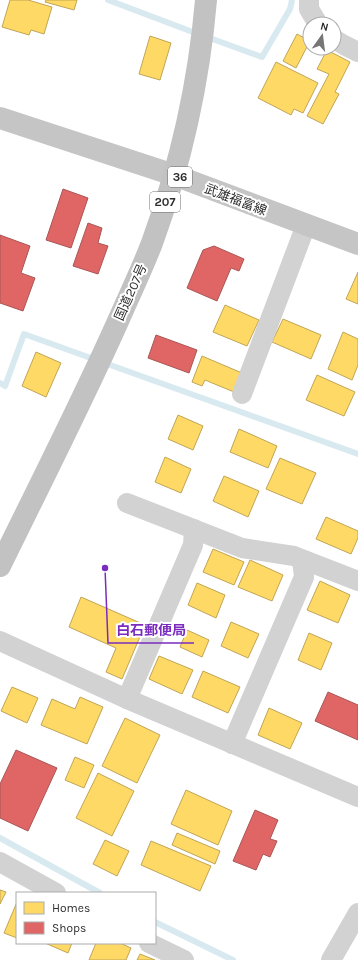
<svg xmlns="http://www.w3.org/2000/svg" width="358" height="960" font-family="Karla,'Noto Sans JP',sans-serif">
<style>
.homes{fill:#ffd966;stroke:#c0a555}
.shops{fill:#e06666;stroke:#a55}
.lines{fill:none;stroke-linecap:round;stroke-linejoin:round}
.stream{stroke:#d8e9f0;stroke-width:6}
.minor{stroke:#d2d2d2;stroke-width:20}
.primary{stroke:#c5c5c5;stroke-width:22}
.trunk{stroke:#c2c2c2;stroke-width:22}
.labels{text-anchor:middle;stroke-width:4;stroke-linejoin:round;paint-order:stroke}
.shield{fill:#fff;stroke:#6c6c6c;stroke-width:1}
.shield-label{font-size:12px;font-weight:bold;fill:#2d2d2d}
.street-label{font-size:13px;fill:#2d2d2d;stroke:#fff}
.leader{fill:none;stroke:#7b2cbf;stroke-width:1.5}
.callout-dot{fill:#7b2cbf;stroke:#fff;stroke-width:1.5}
.callout-label{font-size:14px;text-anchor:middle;font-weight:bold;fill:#7b2cbf;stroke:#fff;stroke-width:4;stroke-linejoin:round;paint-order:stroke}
</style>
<rect width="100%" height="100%" fill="#fff"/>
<!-- homes -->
<g class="homes">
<path d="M10 0H28L52 7 44 34 31 30 29 35 2 27Z"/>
<path d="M46 0H77L74 10 45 2Z"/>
<path d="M297 34 310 41 296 68 283 61Z"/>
<path d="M150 36 171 43 160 80 139 74Z"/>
<path d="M327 50 350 62 335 92 339 94 323 124 307 116 329 74 317 69Z"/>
<path d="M276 62 318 83 303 113 294 109 291 115 258 98Z"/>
<path d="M358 272V304L346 299Z"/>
<path d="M225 305 259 320 247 346 213 332Z"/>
<path d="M283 319 321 335 311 359 272 342Z"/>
<path d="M343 332 358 339V365L352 380 328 369Z"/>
<path d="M36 352 61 363 46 397 22 386Z"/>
<path d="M202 356 242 373 234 392 205 380 202 386 192 382Z"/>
<path d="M317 375 355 392 344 416 306 400Z"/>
<path d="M178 415 203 426 193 450 168 439Z"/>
<path d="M239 429 277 446 268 468 230 452Z"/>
<path d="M165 457 191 469 181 493 155 482Z"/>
<path d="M280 458 316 473 302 504 266 489Z"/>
<path d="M224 476 259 491 248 517 213 501Z"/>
<path d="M326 517 358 531V538L351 554 316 539Z"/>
<path d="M213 549 244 562 234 585 203 572Z"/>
<path d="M250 560 283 575 272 601 238 587Z"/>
<path d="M320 581 350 595 338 623 307 610Z"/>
<path d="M197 583 225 595 216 618 188 605Z"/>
<path d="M81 597 145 625 122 679 106 672 116 648 69 627Z"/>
<path d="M231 622 259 634 248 658 221 646Z"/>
<path d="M187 630 209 640 202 657 180 647Z"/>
<path d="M309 633 332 643 321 670 298 660Z"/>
<path d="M159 656 193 670 182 694 149 679Z"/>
<path d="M203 671 240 687 228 713 192 697Z"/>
<path d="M12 687 38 698 27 723 1 711Z"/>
<path d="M80 697 103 707 87 744 41 725 52 699 75 709Z"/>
<path d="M269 708 302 723 290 749 258 735Z"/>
<path d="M125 718 160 735 137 783 102 766Z"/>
<path d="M75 757 94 765 84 788 65 780Z"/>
<path d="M98 773 134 791 112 836 76 818Z"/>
<path d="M186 790 232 811 218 845 171 824Z"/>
<path d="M177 833 220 851 215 864 172 845Z"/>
<path d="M105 840 129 851 117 876 93 864Z"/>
<path d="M151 841 211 866 200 891 141 865Z"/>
<path d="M0 890 6 892 0 904Z"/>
<path d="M17 902V938L4 933Z"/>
<path d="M45 943H72L68 953Z"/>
<path d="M96 943H120L131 948 126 960H89Z"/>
<path d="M140 954 155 960H137Z"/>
</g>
<!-- shops -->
<g class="shops">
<path d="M63 189 88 198 71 248 46 240Z"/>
<path d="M88 223 102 228 98 243 108 246 98 274 73 266Z"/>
<path d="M0 235 30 246 21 273 35 278 23 311 0 303Z"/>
<path d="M214 246 244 259 239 271 231 268 217 301 187 288 203 250Z"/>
<path d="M156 335 197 350 189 373 148 358Z"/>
<path d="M328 692 358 705V740L315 721Z"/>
<path d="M16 750 57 768 28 831 0 818V784Z"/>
<path d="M255 810 278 820 270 839 277 841 270 857 263 854 256 870 233 861Z"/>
</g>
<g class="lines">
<!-- stream -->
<g class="stream">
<path d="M108 0 198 34"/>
<path d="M207 37 262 57 290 9 292 0"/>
<path d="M0 383 5 386 24 334 358 454"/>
<path d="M0 838 100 893"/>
<path d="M155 922 233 960"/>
</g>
<!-- minor -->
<g class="minor">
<path d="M309 0V9L318 24"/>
<path d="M334 39 344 45 358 52"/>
<path d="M242 394 306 225"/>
<path d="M127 503 242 548 294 556 358 581"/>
<path d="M0 641 127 699 358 797"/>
<path d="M127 699 193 545 194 529"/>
<path d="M232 744 304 577 302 560"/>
<path d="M0 862 56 893"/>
<path d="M149 943 184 960"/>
<path d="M331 960 358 913"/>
</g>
<!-- primary -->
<path class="primary" d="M0 118 174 175 358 244"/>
<!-- trunk -->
<path class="trunk" d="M0 566C40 484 82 402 119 319 130 294 142 269 152 243 180 166 199 82 206 0"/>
</g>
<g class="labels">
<!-- shield labels -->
<g class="shield">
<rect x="168" y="167" width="24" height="20" rx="3"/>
<rect x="150" y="192" width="30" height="20" rx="3"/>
</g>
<g class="shield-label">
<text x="180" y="181">36</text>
<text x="165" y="206">207</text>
</g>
<!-- street labels -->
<g class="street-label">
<text transform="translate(236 199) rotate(21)" y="5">武雄福富線</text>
<text transform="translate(130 292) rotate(-66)" y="5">国道207号</text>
</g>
</g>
<!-- callouts -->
<path class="leader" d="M105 568L108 643H194"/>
<circle class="callout-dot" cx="105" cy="568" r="4"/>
<g class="callout-label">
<text x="151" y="635">白石郵便局</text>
</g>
<!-- legend -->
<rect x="16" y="892" width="140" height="52" fill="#ffffff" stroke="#ababab"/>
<rect x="24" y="902" width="20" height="12" fill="#ffd966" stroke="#ababab"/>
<text x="52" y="912" font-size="12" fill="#2d2d2d">Homes</text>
<rect x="24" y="922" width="20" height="12" fill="#e06666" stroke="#ababab"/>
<text x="52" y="932" font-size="12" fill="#2d2d2d">Shops</text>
<!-- north arrow -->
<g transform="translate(322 36) rotate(14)"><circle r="19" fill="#ffffff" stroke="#ababab"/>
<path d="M0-3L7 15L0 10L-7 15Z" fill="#767676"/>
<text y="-6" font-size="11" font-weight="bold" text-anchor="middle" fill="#2d2d2d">N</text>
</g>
</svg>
